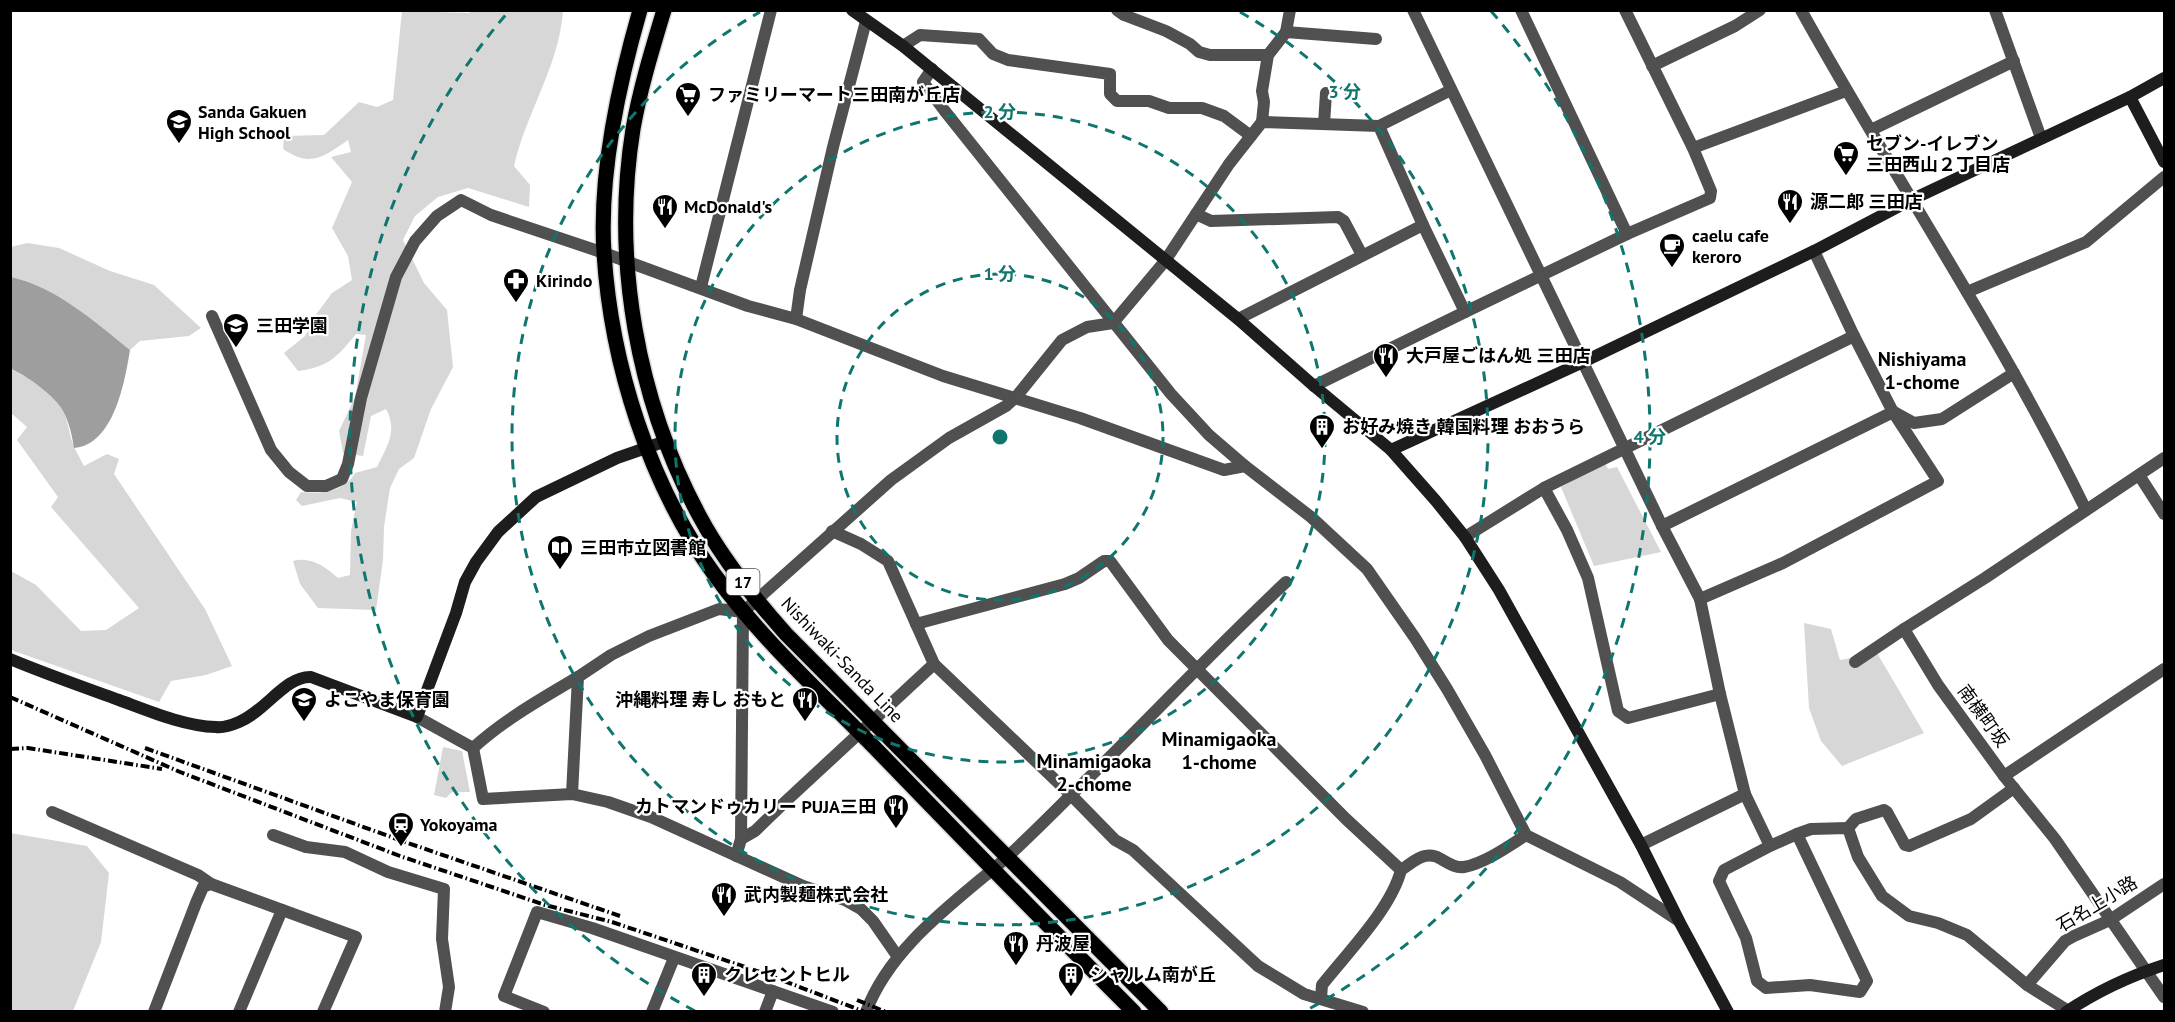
<svg xmlns="http://www.w3.org/2000/svg" width="2175" height="1022" font-family="'PT Sans','Noto Sans JP',sans-serif">
<style>
.green{fill:#d7d7d7}
.water{fill:#9e9e9e}
.lines{fill:none;stroke-linecap:round;stroke-linejoin:round}
.primary-casing{stroke:#dbdbdb;stroke-width:18}
.street{stroke:#505050;stroke-width:12}
.secondary{stroke:#1d1d1d;stroke-width:12}
.primary{stroke:#000;stroke-width:15}
.rail{stroke:#000;stroke-width:4;stroke-dasharray:9 3 1.5 3;stroke-linecap:butt}
.ring{fill:none;stroke:#0f766e;stroke-width:3;stroke-dasharray:10 8}
.labels{text-anchor:middle;stroke-width:4.5;stroke-linejoin:round;paint-order:stroke}
.shield{fill:#fff;stroke:#4c4c4c;stroke-width:1.5}
.shield-label{font-size:16px;font-weight:bold;fill:#000}
.poi-label{font-size:18px;font-weight:bold;fill:#000;stroke:#fff;text-anchor:start}
.street-label{font-size:18px;fill:#000;stroke:#fff}
.neighbourhood-label{font-size:20px;font-weight:bold;fill:#000;stroke:#fff}
.centre{fill:#0f766e;stroke:#fff;stroke-width:3}
.ring-label{font-size:18px;text-anchor:middle;font-weight:bold;fill:#0f766e;stroke:#fff;stroke-width:4.5;stroke-linejoin:round;paint-order:stroke}
</style>
<rect width="100%" height="100%" fill="#fff"/>
<!-- green -->
<g class="green">
<path d="M471 10 563 11C559 66 526 113 514 166L530 185 529 207 468 188 438 197 415 216 403 240 424 283 447 310 453 367 431 409 414 458 399 469 390 488 384 527 383 560 376 610 318 608 300 584 293 561C310 556 325 566 338 578L350 575 351 531 357 502 340 498 302 506 296 500 301 492C322 494 344 492 355 473L377 467C387 446 398 431 386 409L371 416 363 456 343 453 339 431 355 397 366 335 356 334C337 357 329 367 298 371L284 353 305 336 315 316 332 293 352 280 348 256 332 228 352 182 331 157 351 152 348 140C323 157 311 168 283 149L284 136 324 135 359 102 377 107 393 100 402 11 470 13Z"/>
<path d="M27 243 59 248 110 271 154 285 201 328 189 336 140 341 130 350C94 321 56 287 11 277V247Z"/>
<path d="M10 369C26 375 53 395 62 409 69 421 69 437 75 449 78 455 81 460 84 466L107 454 119 459 114 474 205 609 232 666 206 675 171 681 159 702 11 650V571L36 585 81 631 106 630 139 608 51 507 58 497 17 440 27 427 11 413Z"/>
<path d="M1605 463 1608 469 1617 467 1661 552 1594 566 1561 487Z"/>
<path d="M1804 623 1831 629 1840 660 1877 653 1924 733 1842 766 1821 741 1809 708Z"/>
<path d="M443 747 462 751 470 792H452L446 798 434 795Z"/>
<path d="M10 833 87 846 109 873 101 942 73 1011H11Z"/>
</g>
<!-- water -->
<path class="water" d="M11 277C56 287 94 321 130 350 125 381 114 445 74 448 72 435 69 422 63 411 55 396 26 375 11 369Z"/>
<g class="lines">
<defs>
<g id="primary">
<path d="M640 10C619 83 599 177 604 253 611 364 649 484 714 574 761 639 821 693 877 750 962 838 1047 925 1134 1012"/>
<path d="M664 10C652 50 640 89 633 129 612 260 637 401 700 517 723 560 754 598 786 634L1161 1012"/>
</g>
</defs>
<!-- primary casing -->
<use href="#primary" class="primary-casing"/>
<!-- street -->
<g class="street">
<path d="M1117 10 1124 15 1166 31 1190 44 1199 52 1210 55H1268"/>
<path d="M1413 10 1662 526 1700 599 1720 694 1745 794 1770 846 1797 834 1867 981 1860 992 1810 985 1766 988 1757 981 1746 938 1719 881 1724 870 1770 846"/>
<path d="M1521 10 1627 234"/>
<path d="M1801 10C1894 178 2002 337 2086 510"/>
<path d="M1995 10 2041 138"/>
<path d="M1286 32 1376 39"/>
<path d="M903 46 920 35 979 39 993 54 1008 60 1110 74V94L1117 101H1149L1169 108H1202L1224 116 1251 136"/>
<path d="M1652 66 1735 26 1760 10"/>
<path d="M932 69 923 82 944 110 1171 394 1209 435 1245 466 1311 517 1367 569 1415 638 1447 689 1485 755 1526 835 1620 882 1679 921"/>
<path d="M1262 122 1264 102 1262 91 1268 55 1286 32 1290 10"/>
<path d="M1324 124 1326 93"/>
<path d="M1379 126 1451 90"/>
<path d="M1871 130 2014 61"/>
<path d="M1693 148 1846 91"/>
<path d="M1196 214 1211 221 1338 217 1344 221 1362 255"/>
<path d="M701 287 771 10"/>
<path d="M1967 292 2086 242 2164 177"/>
<path d="M1465 312 1627 234 1710 198 1711 191 1693 148 1625 10"/>
<path d="M212 316 271 450 289 472 307 486H326L342 479 348 464 361 398 396 277 415 241 437 216 461 200 491 215 604 253 748 306 796 319 943 376 1080 418 1224 470 1245 466"/>
<path d="M796 319 800 290 833 147 866 21"/>
<path d="M1238 319 1423 225"/>
<path d="M1894 412 1914 423 1942 419 2014 373"/>
<path d="M2164 458 1985 578 1904 629 1938 685 2004 776 2055 839 2164 997"/>
<path d="M2139 475 2164 514"/>
<path d="M1544 488 1567 530 1588 578 1618 711 1628 718 1720 694"/>
<path d="M1662 526 1893 412"/>
<path d="M832 531 861 544 888 561 934 664 1071 795 1115 840 1133 850 1258 966 1304 994 1363 1012"/>
<path d="M1465 537 1544 488 1854 336"/>
<path d="M1700 599 1783 563 1938 481 1893 412 1854 336 1814 251"/>
<path d="M916 624 1065 584 1079 578 1104 561H1110L1168 640 1346 819 1401 870"/>
<path d="M1855 662 1904 629"/>
<path d="M417 717 473 748 483 799 572 794 608 802 651 817 803 886 845 900 861 909 873 921 898 957"/>
<path d="M473 748C505 719 541 699 578 677"/>
<path d="M2004 776 2164 669"/>
<path d="M572 794 578 677 611 655 649 636 719 609 743 612"/>
<path d="M52 812 198 875 211 884"/>
<path d="M1848 828 1856 819 1884 810 1887 812 1905 845 1909 846 1971 819 2014 788"/>
<path d="M1797 834 1811 829 1848 828 1858 857 1882 896 1909 916 1938 923 1967 935 2027 985 2067 1010"/>
<path d="M273 835 306 847 345 852 388 872 444 889 442 939 449 987 445 1012"/>
<path d="M741 839 755 831 785 802 934 664"/>
<path d="M1641 845 1745 794"/>
<path d="M736 856 741 839 743 612 891 480 949 438 1006 406 1016 397 1062 340 1087 327 1113 323 1165 261 1229 164 1262 122 1379 126 1423 225 1465 312 1314 386"/>
<path d="M2027 985 2065 941 2074 936 2110 920 2164 884"/>
<path d="M1321 998 1322 985C1347 953 1391 909 1401 870 1408 866 1417 857 1425 856 1440 852 1448 869 1464 867 1485 863 1509 846 1526 835"/>
<path d="M154 1012 196 903 203 887 211 884 356 937 323 1012"/>
<path d="M239 1012 282 910"/>
<path d="M544 1012 504 996 537 912 592 928 833 1012"/>
<path d="M652 1012 674 958"/>
<path d="M765 1012 773 991"/>
<path d="M866 1012C890 947 954 903 1005 859 1027 839 1049 817 1070 796 1143 726 1212 651 1286 582"/>
</g>
<!-- secondary -->
<g class="secondary">
<path d="M852 10 903 46 1238 319 1314 386 1391 450 1436 501 1465 537 1499 590 1641 845 1679 921 1728 1012"/>
<path d="M2130 97 2164 162"/>
<path d="M1391 450 1583 362 1814 251 1913 199 2130 97 2164 78"/>
<path d="M10 659C46 674 83 687 119 700 149 711 184 726 216 727 223 728 232 725 239 722 266 711 285 676 311 677L417 717 456 613 465 582 476 562 498 532 536 497 617 458 666 441"/>
<path d="M2066 1012C2096 992 2130 976 2164 965"/>
</g>
<!-- primary -->
<use href="#primary" class="primary"/>
<!-- rail -->
<g class="rail">
<path d="M10 697 180 772 400 856 545 905 612 922 763 973 865 1012"/>
<path d="M145 748 405 842 620 916"/>
<path d="M10 749 28 748 162 769"/>
<path d="M857 1000 886 1012"/>
</g>
</g>
<!-- distance rings -->
<g class="ring">
<circle cx="1000" cy="437" r="163"/>
<circle cx="1000" cy="437" r="325"/>
<path d="M1240 12A488 488 0 1 1 760 12"/>
<path d="M695 1011A650 650 0 0 1 509 11M1491 11A650 650 0 0 1 1305 1011"/>
</g>
<!-- icons -->
<defs>
<symbol id="supermarket-pin" viewBox="-11 -11 22 30"><path d="M0 17L-7.5 6A9.5 9.5 0 1 1 7.5 6Z" fill="#000" stroke="#fff"/><path d="M-6-5.5h2.5l.6 2H6L4.5 2H-2.5L-4.4-4H-6ZM-1.5 3.2a1.3 1.3 0 1 0 .1 0ZM3 3.2a1.3 1.3 0 1 0 .1 0Z" fill="#fff"/></symbol>
<symbol id="school-pin" viewBox="-11 -11 22 30"><path d="M0 17L-7.5 6A9.5 9.5 0 1 1 7.5 6Z" fill="#000" stroke="#fff"/><path d="M0-5L7-2L0 1L-7-2ZM-4 1L0 2.5L4 1V4Q0 6-4 4Z" fill="#fff"/></symbol>
<symbol id="restaurant-pin" viewBox="-11 -11 22 30"><path d="M0 17L-7.5 6A9.5 9.5 0 1 1 7.5 6Z" fill="#000" stroke="#fff"/><path d="M-5-6h1v4h1v-4h1v4h1v-4h1v5L-1.5 .5V6h-2V.5L-5-1ZM5-6V6H3V1.5H1.5Q1.5-4 5-6Z" fill="#fff"/></symbol>
<symbol id="cafe-pin" viewBox="-11 -11 22 30"><path d="M0 17L-7.5 6A9.5 9.5 0 1 1 7.5 6Z" fill="#000" stroke="#fff"/><path d="M-5.5-4.5H6V0H3Q3 3.5 0 3.5H-2.5Q-5.5 3.5-5.5 0ZM3-3.2v2h1.7v-2ZM-6 4.5H4V6H-6Z" fill="#fff"/></symbol>
<symbol id="pharmacy-pin" viewBox="-11 -11 22 30"><path d="M0 17L-7.5 6A9.5 9.5 0 1 1 7.5 6Z" fill="#000" stroke="#fff"/><path d="M-2-6h4v4h4v4h-4v4h-4v-4h-4v-4h4Z" fill="#fff"/></symbol>
<symbol id="building-pin" viewBox="-11 -11 22 30"><path d="M0 17L-7.5 6A9.5 9.5 0 1 1 7.5 6Z" fill="#000" stroke="#fff"/><path d="M-4-6H4V6H1V3H-1V6H-4ZM-2.5-4.3h1.7v1.8h-1.7ZM.8-4.3h1.7v1.8H.8ZM-2.5-1h1.7V.8h-1.7ZM.8-1h1.7V.8H.8Z" fill="#fff"/></symbol>
<symbol id="library-pin" viewBox="-11 -11 22 30"><path d="M0 17L-7.5 6A9.5 9.5 0 1 1 7.5 6Z" fill="#000" stroke="#fff"/><path d="M-6-4Q-3-5.5-.7-3.5V5Q-3 3-6 4ZM6-4Q3-5.5 .7-3.5V5Q3 3 6 4Z" fill="#fff"/></symbol>
<symbol id="station-pin" viewBox="-11 -11 22 30"><path d="M0 17L-7.5 6A9.5 9.5 0 1 1 7.5 6Z" fill="#000" stroke="#fff"/><path d="M-3-6H3Q5-6 5-4V2Q5 4 3 4L4.5 6H3L1.5 4h-3L-3 6H-4.5L-3 4Q-5 4-5 2V-4Q-5-6-3-6ZM-3.5-4v3h7v-3ZM-3.5 1v1.5H-2V1ZM2 1v1.5H3.5V1Z" fill="#fff"/></symbol>
</defs>
<g fill-rule="evenodd">
<use href="#supermarket-pin" x="673" y="80" width="30" height="40"/>
<use href="#school-pin" x="164" y="107" width="30" height="40"/>
<use href="#supermarket-pin" x="1831" y="139" width="30" height="40"/>
<use href="#restaurant-pin" x="1775" y="187" width="30" height="40"/>
<use href="#restaurant-pin" x="650" y="192" width="30" height="40"/>
<use href="#cafe-pin" x="1657" y="231" width="30" height="40"/>
<use href="#pharmacy-pin" x="501" y="266" width="30" height="40"/>
<use href="#school-pin" x="221" y="311" width="30" height="40"/>
<use href="#restaurant-pin" x="1371" y="341" width="30" height="40"/>
<use href="#building-pin" x="1307" y="412" width="30" height="40"/>
<use href="#library-pin" x="545" y="533" width="30" height="40"/>
<use href="#school-pin" x="289" y="685" width="30" height="40"/>
<use href="#restaurant-pin" x="790" y="685" width="30" height="40"/>
<use href="#restaurant-pin" x="881" y="792" width="30" height="40"/>
<use href="#station-pin" x="386" y="810" width="30" height="40"/>
<use href="#restaurant-pin" x="709" y="880" width="30" height="40"/>
<use href="#restaurant-pin" x="1001" y="929" width="30" height="40"/>
<use href="#building-pin" x="689" y="960" width="30" height="40"/>
<use href="#building-pin" x="1056" y="960" width="30" height="40"/>
</g>
<g class="labels">
<!-- shield labels -->
<rect class="shield" x="726.5" y="569" width="33" height="26" rx="4.5"/>
<g class="shield-label">
<text x="743" y="588">17</text>
</g>
<!-- poi labels -->
<g class="poi-label">
<text x="708" y="101">ファミリーマート三田南が丘店</text>
<text x="198" y="118">Sanda Gakuen<tspan x="198" dy="21">High School</tspan></text>
<text x="1866" y="150">セブン-イレブン<tspan x="1866" dy="21">三田西山２丁目店</tspan></text>
<text x="1810" y="208">源二郎 三田店</text>
<text x="684" y="213">McDonald's</text>
<text x="1692" y="242">caelu cafe<tspan x="1692" dy="21">keroro</tspan></text>
<text x="536" y="287">Kirindo</text>
<text x="256" y="332">三田学園</text>
<text x="1406" y="362">大戸屋ごはん処 三田店</text>
<text x="1342" y="433">お好み焼き 韓国料理 おおうら</text>
<text x="580" y="554">三田市立図書館</text>
<text x="324" y="706">よこやま保育園</text>
<text x="786" y="706" text-anchor="end">沖縄料理 寿し おもと</text>
<text x="876" y="813" text-anchor="end">カトマンドゥカリー PUJA三田</text>
<text x="420" y="831">Yokoyama</text>
<text x="744" y="901">武内製麺株式会社</text>
<text x="1036" y="950">丹波屋</text>
<text x="724" y="981">クレセントヒル</text>
<text x="1090" y="981">シャルム南が丘</text>
</g>
<!-- street labels -->
<g class="street-label">
<text transform="translate(842 660) rotate(46)" y="6">Nishiwaki-Sanda Line</text>
<text transform="translate(1983 716) rotate(54)" y="6">南横町坂</text>
<text transform="translate(2097 904) rotate(-31)" y="6">石名上小路</text>
</g>
<!-- neighbourhood labels -->
<g class="neighbourhood-label">
<text x="1922" y="366">Nishiyama<tspan x="1922" dy="23">1-chome</tspan></text>
<text x="1219" y="746">Minamigaoka<tspan x="1219" dy="23">1-chome</tspan></text>
<text x="1094" y="768">Minamigaoka<tspan x="1094" dy="23">2-chome</tspan></text>
</g>
</g>
<circle cx="1000" cy="437" r="9" class="centre"/>
<g class="ring-label">
<text x="1345" y="98">3 分</text>
<text x="1000" y="118">2 分</text>
<text x="1000" y="280">1 分</text>
<text x="1650" y="443">4 分</text>
</g>
<!-- border -->
<rect width="2175" height="1022" fill="none" stroke="#000000" stroke-width="24"/>
</svg>
